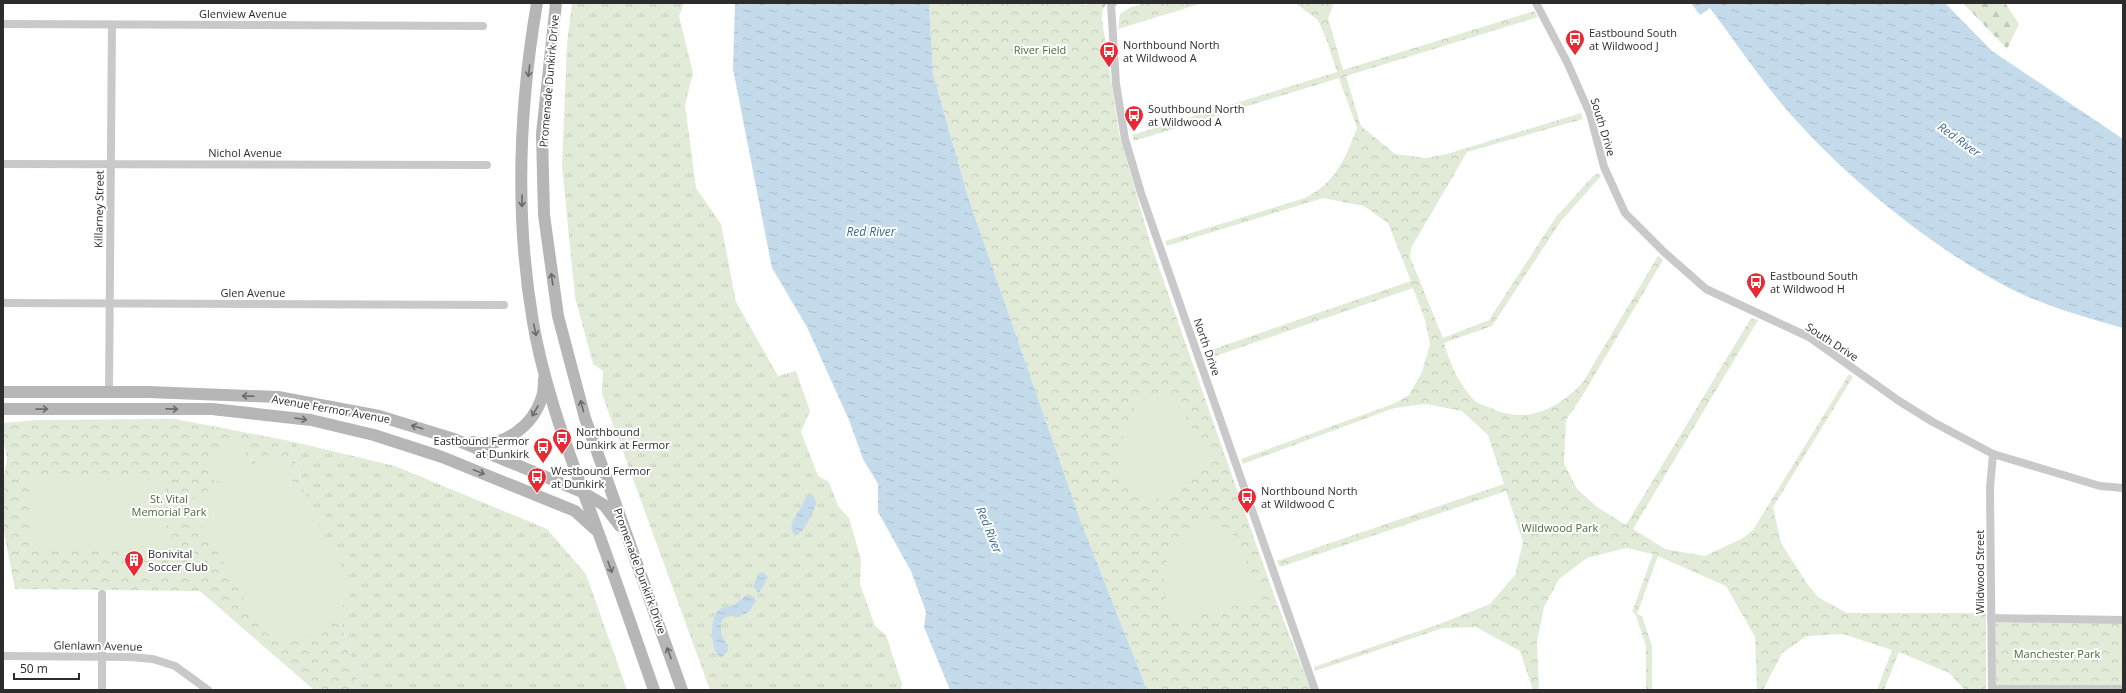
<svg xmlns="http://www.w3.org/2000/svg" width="2126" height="693" font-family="'Open Sans',sans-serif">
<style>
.grass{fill:url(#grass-tufts)}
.forest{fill:url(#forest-firs)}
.park{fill:url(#park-crowns)}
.garden{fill:#e2ead8}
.water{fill:url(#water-ripples)}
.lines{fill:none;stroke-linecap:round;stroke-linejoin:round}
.minor{stroke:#c9c9c9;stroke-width:8}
.secondary{stroke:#b6b6b6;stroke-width:12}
.oneway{stroke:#6a6a6a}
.labels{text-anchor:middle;stroke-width:4;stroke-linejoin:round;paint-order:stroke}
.street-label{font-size:11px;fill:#2c2c2c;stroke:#fff}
.poi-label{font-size:11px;fill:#2c2c2c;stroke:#fff;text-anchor:start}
.park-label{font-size:11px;fill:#4e6739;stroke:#fff}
.water-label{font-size:12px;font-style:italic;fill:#3a6b8e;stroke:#fff}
</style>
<defs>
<pattern id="grass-tufts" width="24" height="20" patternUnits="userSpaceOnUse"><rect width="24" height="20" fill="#e2ead8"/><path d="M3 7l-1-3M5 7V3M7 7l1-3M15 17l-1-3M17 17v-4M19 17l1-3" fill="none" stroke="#c2c9ba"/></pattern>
<pattern id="forest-firs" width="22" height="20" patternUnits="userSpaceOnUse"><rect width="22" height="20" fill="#e2ead8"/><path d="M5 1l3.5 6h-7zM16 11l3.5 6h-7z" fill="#c2c9ba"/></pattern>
<pattern id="park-crowns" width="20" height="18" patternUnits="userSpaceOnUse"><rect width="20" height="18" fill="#e2ead8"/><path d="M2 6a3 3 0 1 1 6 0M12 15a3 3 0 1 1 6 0" fill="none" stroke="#c2c9ba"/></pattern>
<pattern id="water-ripples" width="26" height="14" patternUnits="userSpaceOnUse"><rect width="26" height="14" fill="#c4dbeb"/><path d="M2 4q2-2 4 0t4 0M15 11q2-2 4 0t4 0" fill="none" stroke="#a9bcca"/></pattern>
</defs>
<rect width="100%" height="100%" fill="#fff"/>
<!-- grass -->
<g class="grass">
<path d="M572 3H684L679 16 693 73 685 105 696 188 721 224 736 302 778 376 796 371 810 411 801 432 818 476 829 482 838 506 849 518 861 560 860 584 875 626 886 635 902 684 901 690H710L602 394 603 371 593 364 575 297 562 165 567 44Z"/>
<path d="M290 441 395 466 547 529 586 574 627 690H360Z"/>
</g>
<!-- forest -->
<g class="forest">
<path d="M1088 3H1107L1103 9 1099 30 1084 18Z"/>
<path d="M1963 3H2005L2019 24 2007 49Z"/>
</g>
<!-- park -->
<g class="park">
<path d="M929 3H1064L1100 6 1119 133 1150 242 1275 598 1311 690H1147L1081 522 968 197 933 74Z"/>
<path d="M1144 3H1203L1118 29 1120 14 1129 8Z"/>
<path d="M1295 3H1334L1328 18 1343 70 1534 11 1538 17 1346 76 1361 126 1395 154 1426 158 1447 154 1581 113 1583 119 1467 152 1411 248 1410 257 1443 338 1489 320 1556 217 1593 176 1599 173 1601 176 1561 221 1492 326 1444 343C1450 364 1459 384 1474 400 1478 404 1486 406 1491 408 1525 425 1559 409 1583 382L1658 256 1663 260 1581 398 1566 420 1564 463 1577 489 1597 507 1626 525 1751 318 1758 320 1633 529 1665 549 1705 556 1743 538 1753 530 1849 374 1853 377 1773 507 1781 543 1808 585 1819 598 1847 613H1986V690H1965L1949 673 1899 652 1884 690H1877L1892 650 1843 634 1807 636 1782 653 1763 690H1757L1755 637 1726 586 1658 556 1637 614 1642 616 1652 646V690H1646V646L1635 613 1632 612 1653 554 1626 548 1587 558 1559 579 1544 607 1537 642 1539 690H1533L1520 651 1476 627 1443 628 1315 671 1314 667 1442 623 1490 604 1515 575 1523 542 1506 491 1280 567 1277 561 1504 484 1488 435 1462 411 1426 404 1394 408 1243 464 1241 459 1393 404 1409 395 1422 372 1430 344 1425 320 1413 288 1207 359 1205 352 1411 281 1388 223 1364 206 1323 198 1167 246 1165 241 1305 198C1336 182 1345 159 1357 128L1339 78 1134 141 1132 135 1337 72 1327 41 1318 20Z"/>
<path d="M175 419 290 441 360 690H314L200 591 15 589 3 527V481L7 459 3 438V423L38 420Z"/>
<path d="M1991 618 2123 620V689H1992Z"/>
</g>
<!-- garden -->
<g class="garden">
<path d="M1161 392 1173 395 1211 460 1209 468 1150 502C1139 495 1122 483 1119 469 1115 454 1130 405 1143 397 1148 394 1156 393 1161 392Z"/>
<path d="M238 440 251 462 215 482 201 462Z"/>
<path d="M268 455 279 456 297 489 309 506 352 585C348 595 344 605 339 614 324 635 284 648 263 631L188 502Z"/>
<path d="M29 475 165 476 168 549 30 550Z"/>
<path d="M1216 523 1232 532 1260 590 1253 601 1184 620C1149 600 1163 539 1198 524 1203 522 1211 523 1216 523Z"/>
</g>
<!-- water -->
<g class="water">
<path d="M735 3H929L933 74 968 197 1081 522 1147 690H950L924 627 926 612 911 571 878 512V484L863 459 849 420 807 327 772 268 733 69Z"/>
<path d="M1691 3H1945L1992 51 2123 139V328C2087 318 2048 307 2015 291 1936 251 1851 182 1792 116 1762 82 1737 44 1710 8L1700 15Z"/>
<path d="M809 495 814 497 816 504C812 514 805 532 795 536 787 526 794 519 800 509 803 504 804 498 809 495Z"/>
<path d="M763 572 768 577 759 593 753 587 759 573Z"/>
<path d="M747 594 753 596 756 601C753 604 751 611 747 613 737 620 719 609 721 630 721 638 728 643 728 651L721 658C710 651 709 618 719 610 723 606 729 607 733 605 740 602 743 597 747 594Z"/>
</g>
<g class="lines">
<!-- minor -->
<g class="minor">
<path d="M1113 3 1111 4 1116 84 1125 139 1141 193 1315 690"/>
<path d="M1536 3 1567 62 1590 114 1604 167 1625 213 1664 252 1706 289 1809 337 1899 401 1933 422 1993 454 2100 486 2123 488"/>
<path d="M3 24 483 26"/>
<path d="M3 164 487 165"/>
<path d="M3 303 504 305"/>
<path d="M109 392 112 25"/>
<path d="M1991 618 2123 620"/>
<path d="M3 656 130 657 153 659 175 666 208 690"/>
<path d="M1992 689H2123"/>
<path d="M102 690V594"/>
<path d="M1992 690 1990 488 1993 454"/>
</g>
<!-- secondary -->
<g class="secondary">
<path d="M537 3C519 108 515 217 533 322 545 392 572 462 597 529 617 583 635 636 654 690"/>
<path d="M556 3 542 134 544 215 558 316 585 418 682 690"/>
<path d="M3 392H148L278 397 379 416 454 439 582 492 604 505 620 526"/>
<path d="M3 409H212L311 420 374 435 442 457 575 511 596 530"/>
<path d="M473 442C503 449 533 426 542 397 544 391 544 385 544 379"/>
</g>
</g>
<!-- one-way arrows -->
<defs><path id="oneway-shaft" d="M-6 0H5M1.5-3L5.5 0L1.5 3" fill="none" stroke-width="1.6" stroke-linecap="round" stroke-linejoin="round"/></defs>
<g class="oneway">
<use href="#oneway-shaft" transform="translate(529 71) rotate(96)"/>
<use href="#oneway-shaft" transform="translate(522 201) rotate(90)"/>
<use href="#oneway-shaft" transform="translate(552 279) rotate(-98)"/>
<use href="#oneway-shaft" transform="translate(535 330) rotate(78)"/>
<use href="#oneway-shaft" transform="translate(248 396) rotate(-178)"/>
<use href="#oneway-shaft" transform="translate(582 406) rotate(-105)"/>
<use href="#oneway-shaft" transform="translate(42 409) rotate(-1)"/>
<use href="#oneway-shaft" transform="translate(172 409) rotate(1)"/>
<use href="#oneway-shaft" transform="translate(535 411) rotate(120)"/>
<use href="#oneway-shaft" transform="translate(301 419) rotate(9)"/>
<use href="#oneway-shaft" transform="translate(417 427) rotate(-163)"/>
<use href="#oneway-shaft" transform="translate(479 472) rotate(22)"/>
<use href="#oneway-shaft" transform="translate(610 567) rotate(70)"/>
<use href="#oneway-shaft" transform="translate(669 653) rotate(-110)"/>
</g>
<!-- icons -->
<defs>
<symbol id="bus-pin" viewBox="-11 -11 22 30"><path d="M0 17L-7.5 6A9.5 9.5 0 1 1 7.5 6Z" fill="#e72a34" stroke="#fff"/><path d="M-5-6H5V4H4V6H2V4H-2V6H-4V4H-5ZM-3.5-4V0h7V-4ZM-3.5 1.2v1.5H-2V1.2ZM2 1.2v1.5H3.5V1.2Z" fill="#fff"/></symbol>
<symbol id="building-pin" viewBox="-11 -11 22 30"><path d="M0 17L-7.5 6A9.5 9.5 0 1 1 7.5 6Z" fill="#e72a34" stroke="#fff"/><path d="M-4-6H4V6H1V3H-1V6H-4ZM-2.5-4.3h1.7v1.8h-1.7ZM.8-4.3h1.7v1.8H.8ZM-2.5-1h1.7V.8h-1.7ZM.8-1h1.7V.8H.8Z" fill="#fff"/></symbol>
</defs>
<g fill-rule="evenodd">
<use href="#bus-pin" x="1564" y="28" width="22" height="30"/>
<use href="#bus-pin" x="1098" y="40" width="22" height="30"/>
<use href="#bus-pin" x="1123" y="104" width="22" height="30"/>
<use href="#bus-pin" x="1745" y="271" width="22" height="30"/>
<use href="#bus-pin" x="551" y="427" width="22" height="30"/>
<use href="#bus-pin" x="532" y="436" width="22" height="30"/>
<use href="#bus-pin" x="526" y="466" width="22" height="30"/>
<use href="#bus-pin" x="1236" y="486" width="22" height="30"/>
<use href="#building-pin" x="123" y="549" width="22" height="30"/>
</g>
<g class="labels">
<!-- street labels -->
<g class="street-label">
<text x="243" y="18">Glenview Avenue</text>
<text transform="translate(549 81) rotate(-85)" y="4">Promenade Dunkirk Drive</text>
<text transform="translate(1603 127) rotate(73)" y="4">South Drive</text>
<text x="245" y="157">Nichol Avenue</text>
<text transform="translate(99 209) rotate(-89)" y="4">Killarney Street</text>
<text x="253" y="297">Glen Avenue</text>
<text transform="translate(1832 342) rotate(33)" y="4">South Drive</text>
<text transform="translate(1207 347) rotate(71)" y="4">North Drive</text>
<text transform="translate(331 409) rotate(10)" y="4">Avenue Fermor Avenue</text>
<text transform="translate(640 571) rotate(70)" y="4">Promenade Dunkirk Drive</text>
<text transform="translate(1980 572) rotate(-90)" y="4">Wildwood Street</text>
<text transform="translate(98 646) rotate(1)" y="4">Glenlawn Avenue</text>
</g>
<!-- poi labels -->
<g class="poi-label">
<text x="1589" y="37">Eastbound South<tspan x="1589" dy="13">at Wildwood J</tspan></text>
<text x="1123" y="49">Northbound North<tspan x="1123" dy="13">at Wildwood A</tspan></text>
<text x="1148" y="113">Southbound North<tspan x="1148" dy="13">at Wildwood A</tspan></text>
<text x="1770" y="280">Eastbound South<tspan x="1770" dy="13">at Wildwood H</tspan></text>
<text x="576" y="436">Northbound<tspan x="576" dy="13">Dunkirk at Fermor</tspan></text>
<text x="529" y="445" text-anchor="end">Eastbound Fermor<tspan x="529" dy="13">at Dunkirk</tspan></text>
<text x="551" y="475">Westbound Fermor<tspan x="551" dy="13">at Dunkirk</tspan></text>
<text x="1261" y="495">Northbound North<tspan x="1261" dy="13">at Wildwood C</tspan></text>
<text x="148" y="558">Bonivital<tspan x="148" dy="13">Soccer Club</tspan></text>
</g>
<!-- park labels -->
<g class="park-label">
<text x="1040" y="54">River Field</text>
<text x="169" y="503">St. Vital<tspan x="169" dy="13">Memorial Park</tspan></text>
<text x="1560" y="532">Wildwood Park</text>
<text x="2057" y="658">Manchester Park</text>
</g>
<!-- water labels -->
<g class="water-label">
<text transform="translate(1959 140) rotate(36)" y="4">Red River</text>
<text x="871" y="236">Red River</text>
<text transform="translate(989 530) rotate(68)" y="4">Red River</text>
</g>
</g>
<!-- border -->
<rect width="2126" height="693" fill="none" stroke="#2c2c2c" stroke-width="8"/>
<!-- scale -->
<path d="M14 673v6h65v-6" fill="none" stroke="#2c2c2c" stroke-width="2"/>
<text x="20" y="673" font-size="12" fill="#2c2c2c" stroke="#ffffff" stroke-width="3" paint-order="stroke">50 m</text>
</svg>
